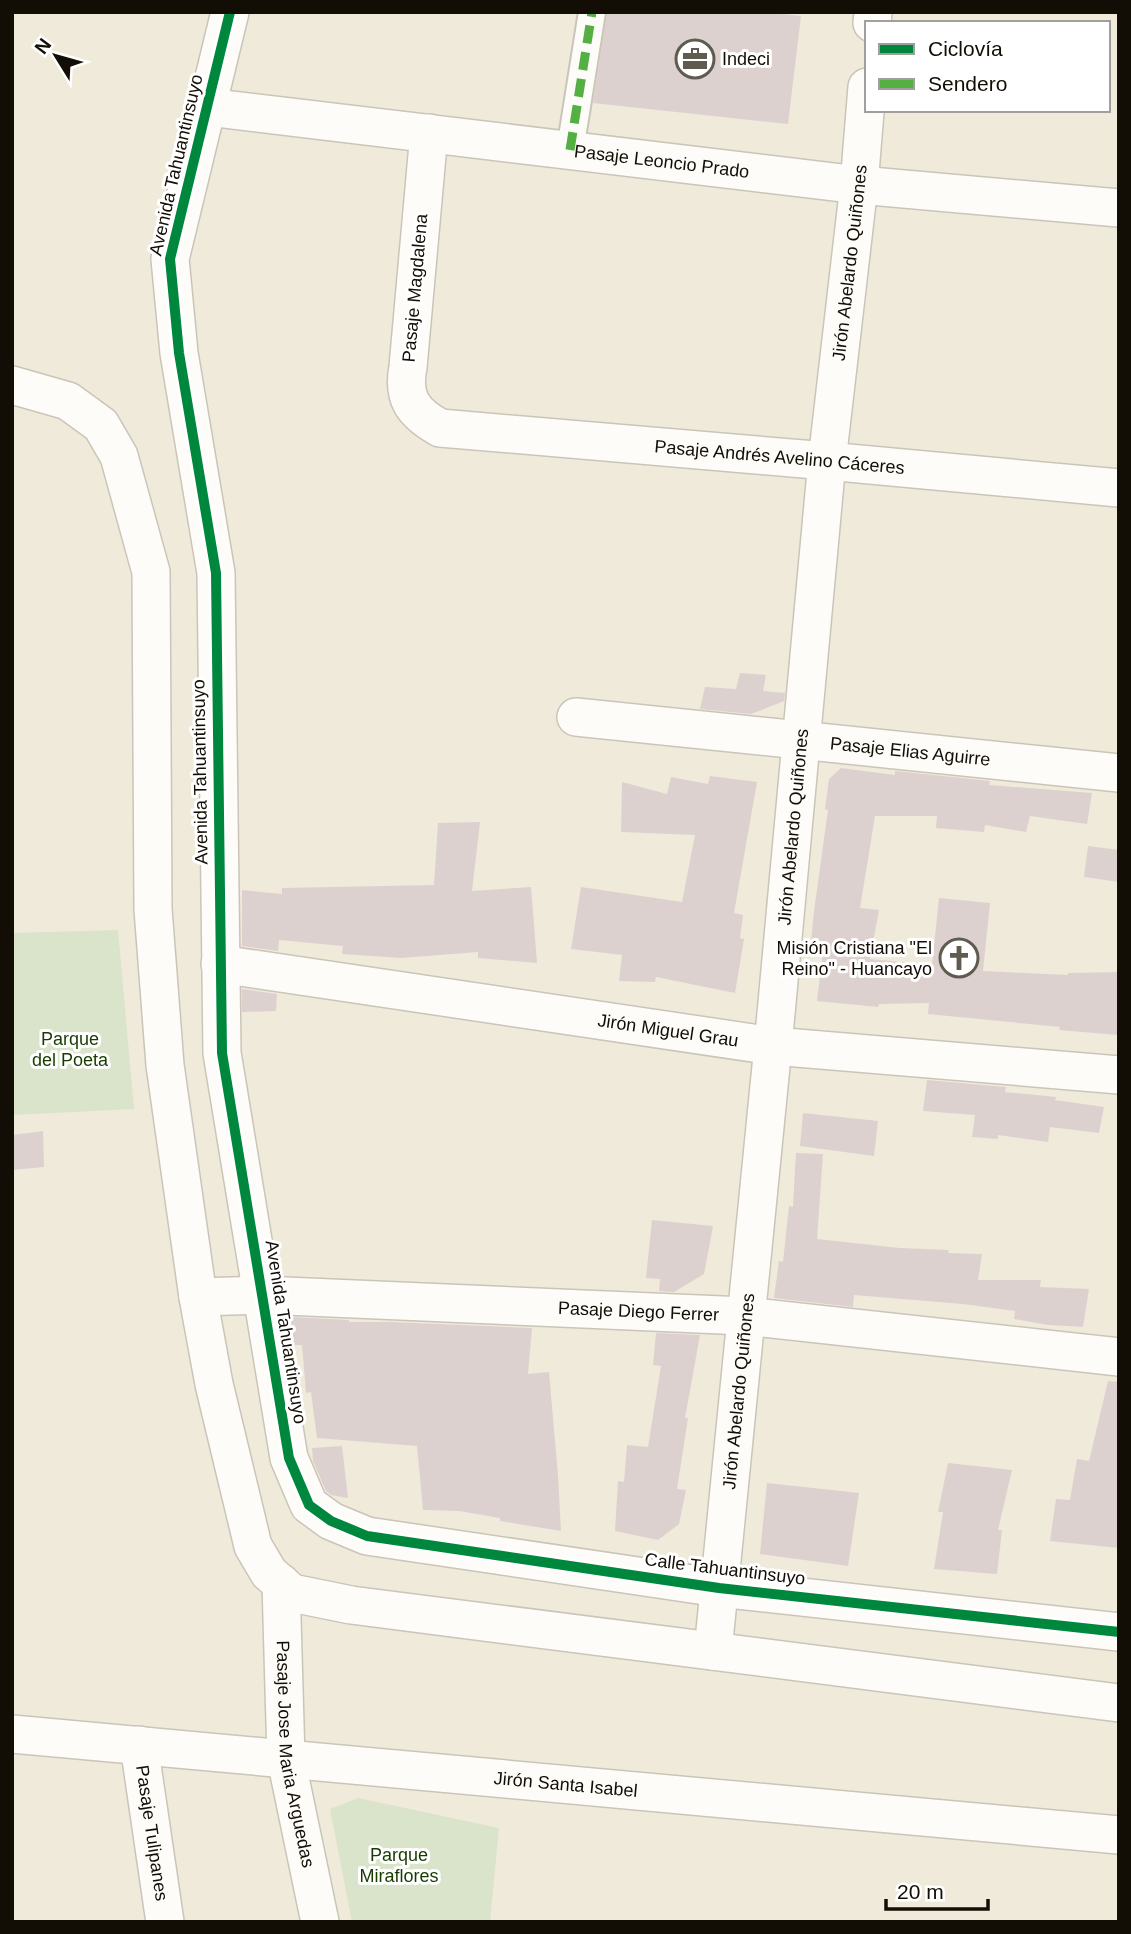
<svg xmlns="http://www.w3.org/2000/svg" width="1131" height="1934" font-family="Helvetica,sans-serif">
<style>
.green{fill:#dae4cb}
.building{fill:#ddd1cf}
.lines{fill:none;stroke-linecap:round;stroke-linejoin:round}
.pedestrian-casing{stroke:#cac5b8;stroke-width:30}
.minor-casing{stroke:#cac5b8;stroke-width:40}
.pedestrian{stroke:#fdfcf9;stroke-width:26}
.minor{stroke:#fdfcf9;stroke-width:37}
.quiet{stroke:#55b044;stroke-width:9;stroke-dasharray:18 9;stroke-linecap:butt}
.cycleway-casing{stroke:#fff;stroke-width:15}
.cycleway{stroke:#00873e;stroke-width:10}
.labels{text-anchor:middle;stroke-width:6;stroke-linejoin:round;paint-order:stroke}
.poi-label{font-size:18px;fill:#130e05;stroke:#fff;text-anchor:start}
.street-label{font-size:18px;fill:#130e05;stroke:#fff}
.park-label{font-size:18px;fill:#173c00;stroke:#fff}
</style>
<rect width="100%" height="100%" fill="#f0eada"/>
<!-- green -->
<g class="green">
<path d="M118 930 134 1109 12 1115V933Z"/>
<path d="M358 1798 499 1828 490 1922H352L330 1809Z"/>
</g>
<!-- building -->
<g class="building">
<path d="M607 12H765L801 16 788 124 593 103Z"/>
<path d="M740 673 766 675 763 691 785 693 784 701 751 714 700 709 705 687 736 689Z"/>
<path d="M841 768 895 775V771L990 781 989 785 1092 793 1087 824 1030 816 1026 832 985 825 984 832 936 828 937 816H875L860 908 879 910 870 959 932 965 939 898 990 903 983 971 1068 975V973L1119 972V1035L1059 1030 1060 1027 928 1014 929 1003 879 1004 878 1007 817 1001 824 943 811 942 814 911 828 810 825 809 829 779Z"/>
<path d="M710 776 757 782 734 913 743 915 740 938 744 939 735 993 656 977 655 982 619 981 622 955 571 949 581 887 682 902 695 835 621 832 622 782 667 794 671 777 708 784Z"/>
<path d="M480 822 472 891 531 887 537 963 478 958V952L401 958 342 954 343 946 279 940 278 951 242 946V890L282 894V888L434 885 438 823Z"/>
<path d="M1088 846 1119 850V882L1084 877Z"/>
<path d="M242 989 277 994 276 1011 242 1012Z"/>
<path d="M927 1080 1006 1087 1005 1092 1056 1097 1055 1100 1104 1107 1099 1133 1050 1127 1048 1142 998 1135V1139L972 1137 975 1115 923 1111Z"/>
<path d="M803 1113 878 1121 874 1156 800 1146Z"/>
<path d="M43 1131 44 1167 12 1170V1135Z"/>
<path d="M796 1153 823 1154 817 1239 900 1248 949 1250 948 1253 982 1254 978 1280H1041L1040 1287 1089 1289 1083 1327 1048 1325 1014 1319 1015 1311 963 1304 854 1295 853 1307 774 1298 779 1261 783 1262 789 1206 793 1207Z"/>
<path d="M652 1220 713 1226 704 1274 674 1292 659 1291 660 1279 646 1278Z"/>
<path d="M291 1317 349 1320V1322H390L532 1328 528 1374 549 1372 558 1476 561 1531 500 1521V1518L459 1511 423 1510 417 1446 317 1438 311 1392 306 1393 302 1345H292Z"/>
<path d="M656 1333 700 1335 685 1418H688L677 1489 686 1490 679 1524 658 1540 615 1531 618 1481 624 1482 627 1445 648 1447 661 1366 653 1365Z"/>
<path d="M1108 1381 1119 1382V1548L1050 1541 1056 1499 1070 1500 1077 1459 1089 1461Z"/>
<path d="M342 1446 348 1498 331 1495 326 1491 313 1461 312 1448Z"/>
<path d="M948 1463 1012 1470 998 1530H1002L997 1574 934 1569 943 1512H938Z"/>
<path d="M767 1483 859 1493 848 1566 760 1554Z"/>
</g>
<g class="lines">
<defs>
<path id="pedestrian" d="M570 150 592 12"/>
<g id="minor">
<path d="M230 12 170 259 179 353 216 573 222 1053 289 1458 309 1505 331 1521 367 1536 719 1588 1119 1632"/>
<path d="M872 23 873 12"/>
<path id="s1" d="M207 107 859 185 1119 208"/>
<path id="s2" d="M429 133 408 367C402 398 413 413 440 428L827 461 1119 488"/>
<path d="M12 385 68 401 101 425 119 456 151 572 153 909 165 1065 198 1297 214 1384 253 1546 269 1573 292 1593 351 1605 1119 1703"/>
<path id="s3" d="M576 717 1119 773"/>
<path id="s4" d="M220 964 773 1046 1119 1075"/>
<path id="s5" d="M198 1297 262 1295 745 1316 1119 1357"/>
<path id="s6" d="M281 1583 286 1759 320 1922"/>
<path id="s7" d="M713 1651 773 1046 827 461 859 185 867 87"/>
<path id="s8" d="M12 1734 1119 1835"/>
<path id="s9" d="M139 1745 165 1922"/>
</g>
</defs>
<!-- pedestrian casing -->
<use href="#pedestrian" class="pedestrian-casing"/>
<!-- minor casing -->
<use href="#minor" class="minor-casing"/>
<!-- pedestrian -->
<use href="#pedestrian" class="pedestrian"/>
<!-- minor -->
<use href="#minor" class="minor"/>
<!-- quiet -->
<path class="quiet" d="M570 150 592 12"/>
<defs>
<path id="cycleway" d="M230 12 170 259 179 353 216 573 222 1053 289 1458 309 1505 331 1521 367 1536 719 1588 1119 1632"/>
</defs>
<!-- cycleway casing -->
<use href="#cycleway" class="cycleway-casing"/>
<!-- cycleway -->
<use href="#cycleway" class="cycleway"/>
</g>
<!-- icons -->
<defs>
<symbol id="office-ring" viewBox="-11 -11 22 22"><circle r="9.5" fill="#fff" stroke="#605b50" stroke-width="1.5"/><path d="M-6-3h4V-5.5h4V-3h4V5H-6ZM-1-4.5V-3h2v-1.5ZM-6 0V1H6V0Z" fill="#605b50"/></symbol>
<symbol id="church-ring" viewBox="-11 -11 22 22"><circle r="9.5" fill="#fff" stroke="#605b50" stroke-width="1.5"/><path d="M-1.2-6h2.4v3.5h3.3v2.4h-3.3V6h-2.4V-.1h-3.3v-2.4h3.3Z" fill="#605b50"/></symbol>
</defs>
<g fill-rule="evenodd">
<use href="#office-ring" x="673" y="37" width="44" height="44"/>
<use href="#church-ring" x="937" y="936" width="44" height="44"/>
</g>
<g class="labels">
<!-- poi labels -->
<g class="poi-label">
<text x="722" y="65">Indeci</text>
<text x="932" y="954" text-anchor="end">Misión Cristiana "El<tspan x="932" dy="21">Reino" - Huancayo</tspan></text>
</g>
<!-- street labels -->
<g class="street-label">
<text dy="6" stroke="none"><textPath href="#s1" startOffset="458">Pasaje Leoncio Prado</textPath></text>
<text transform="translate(176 165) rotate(-77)" y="6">Avenida Tahuantinsuyo</text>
<text dy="6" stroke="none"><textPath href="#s7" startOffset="1395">Jirón Abelardo Quiñones</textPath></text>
<text transform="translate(415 288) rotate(-85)" y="6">Pasaje Magdalena</text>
<text dy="6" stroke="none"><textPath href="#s2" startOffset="651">Pasaje Andrés Avelino Cáceres</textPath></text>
<text dy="6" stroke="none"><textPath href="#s3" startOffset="336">Pasaje Elias Aguirre</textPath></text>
<text transform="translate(200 772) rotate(-91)" y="6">Avenida Tahuantinsuyo</text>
<text dy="6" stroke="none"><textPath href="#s7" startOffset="828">Jirón Abelardo Quiñones</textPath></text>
<text dy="6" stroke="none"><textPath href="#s4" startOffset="453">Jirón Miguel Grau</textPath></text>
<text dy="6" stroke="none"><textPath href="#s5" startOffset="441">Pasaje Diego Ferrer</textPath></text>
<text transform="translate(286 1332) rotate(81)" y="6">Avenida Tahuantinsuyo</text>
<text dy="6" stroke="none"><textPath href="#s7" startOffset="261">Jirón Abelardo Quiñones</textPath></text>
<text transform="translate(725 1569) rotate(7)" y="6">Calle Tahuantinsuyo</text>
<text dy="6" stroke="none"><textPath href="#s6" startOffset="172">Pasaje Jose Maria Arguedas</textPath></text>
<text dy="6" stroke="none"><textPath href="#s8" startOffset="556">Jirón Santa Isabel</textPath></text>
<text dy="6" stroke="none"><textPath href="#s9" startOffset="89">Pasaje Tulipanes</textPath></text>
</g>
<!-- park labels -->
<g class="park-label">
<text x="70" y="1045">Parque<tspan x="70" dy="21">del Poeta</tspan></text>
<text x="399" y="1861">Parque<tspan x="399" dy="21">Miraflores</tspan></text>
</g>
</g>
<!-- border -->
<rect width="1131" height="1934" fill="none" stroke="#130e05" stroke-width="28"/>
<!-- legend -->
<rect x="865" y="21" width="245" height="91" fill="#ffffff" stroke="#a19f9b" stroke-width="2"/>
<rect x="879" y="44" width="35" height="10" fill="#00873e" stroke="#a19f9b" stroke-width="2"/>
<text x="928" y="56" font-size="21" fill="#130e05">Ciclovía</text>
<rect x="879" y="79" width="35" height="10" fill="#55b044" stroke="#a19f9b" stroke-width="2"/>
<text x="928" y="91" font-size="21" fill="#130e05">Sendero</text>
<!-- north arrow -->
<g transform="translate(56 56) rotate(307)" stroke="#ffffff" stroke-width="5" paint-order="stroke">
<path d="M0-5L12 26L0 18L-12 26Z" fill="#130e05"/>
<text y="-10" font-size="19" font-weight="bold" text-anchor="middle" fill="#130e05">N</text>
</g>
<!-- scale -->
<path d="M886 1899v10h102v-10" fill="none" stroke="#130e05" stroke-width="3.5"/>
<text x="897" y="1899" font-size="21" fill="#130e05" stroke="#ffffff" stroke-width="5" paint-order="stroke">20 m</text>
</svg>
